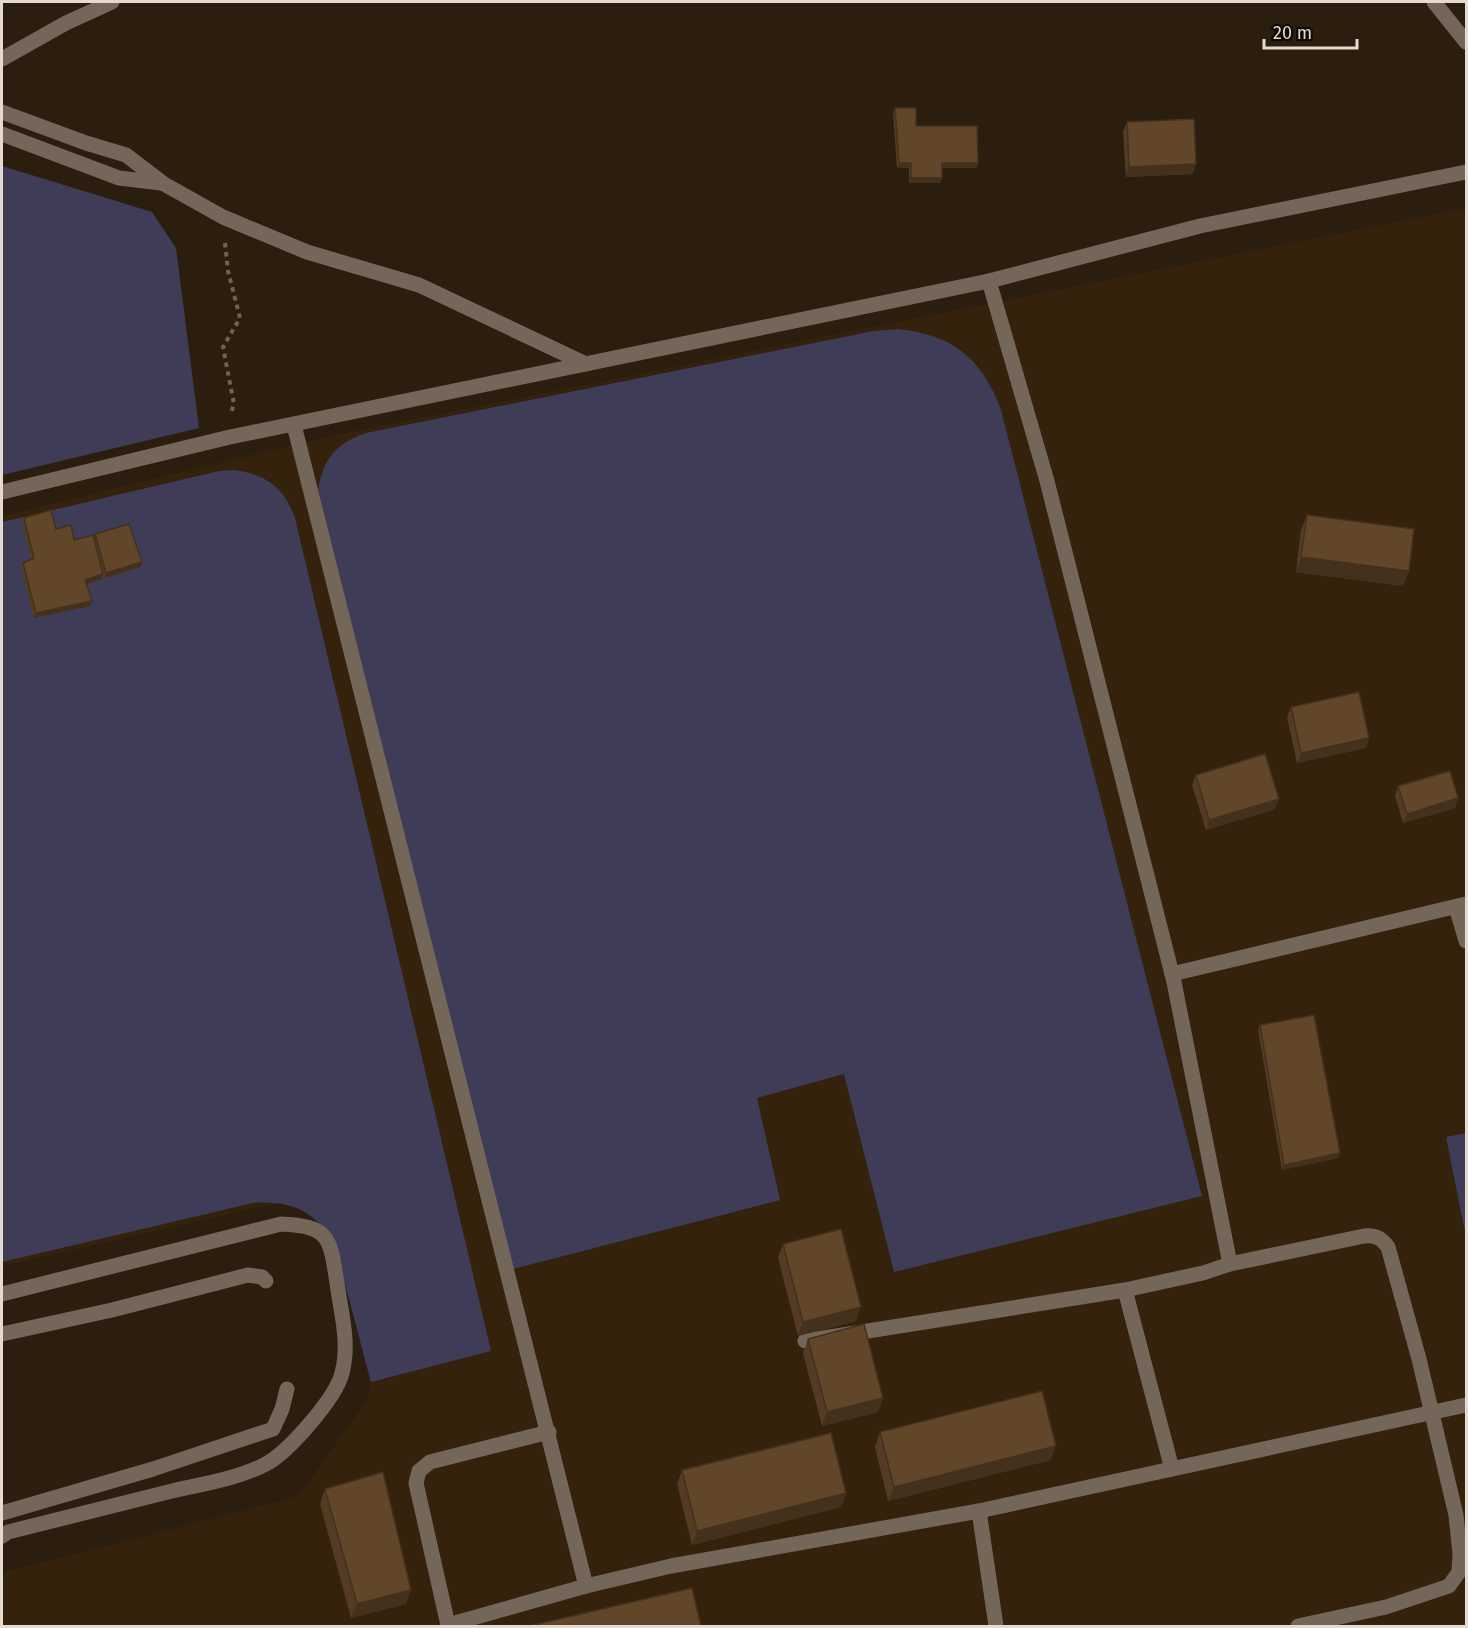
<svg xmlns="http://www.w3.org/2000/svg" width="1468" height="1628" font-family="'Fira Sans',sans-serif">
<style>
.built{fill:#34220d}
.green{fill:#3e3c57}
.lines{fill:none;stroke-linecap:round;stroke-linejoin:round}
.path{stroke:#6e6254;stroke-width:4;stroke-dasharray:4.5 4.5;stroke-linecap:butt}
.minor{stroke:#74675a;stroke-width:15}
.wall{fill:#533c23}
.shaded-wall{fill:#44311d}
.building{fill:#614629;stroke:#44311d;stroke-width:1.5}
</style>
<rect width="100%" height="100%" fill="#2c1e0f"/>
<!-- built -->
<path class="built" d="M1450 211H1466V1626H2V1578L7 1571 293 1498 303 1490 367 1400 371 1385 334 1236 329 1227 289 1204 278 1203 2 1266V516L321 438Z"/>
<!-- green -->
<g class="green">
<path d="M2 166 152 212 176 248 199 428 2 475Z"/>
<path d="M898 329C953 335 982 358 1001 410L1202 1196 894 1272 844 1074 757 1098 780 1200 509 1270 318 490C324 458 335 444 366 433L874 331Z"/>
<path d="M235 470C267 475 284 487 295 518L491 1351 371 1382 337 1254C321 1214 296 1200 253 1203L2 1262V522L219 471Z"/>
<path d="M1466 1133V1237L1446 1137Z"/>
</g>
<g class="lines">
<!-- path -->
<path class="path" d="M225 243 228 271 240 318 223 347 234 404 231 413"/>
<!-- minor -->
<g class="minor">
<path d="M1434 2 1466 42"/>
<path d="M2 59 66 23 112 2"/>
<path d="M2 112 86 143 126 155 164 184 223 217 307 252 419 285 586 364"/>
<path d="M2 134 119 178 161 183"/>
<path d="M294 425 586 1586"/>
<path d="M2 492 230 437 989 281 1200 226 1466 172"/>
<path d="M1456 907 1466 941"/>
<path d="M1172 974 1466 904"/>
<path d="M1230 1264 1364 1236C1376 1235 1381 1238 1388 1247L1419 1359 1456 1515 1460 1554 1459 1572 1449 1586 1386 1607 1298 1626"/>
<path d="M1125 1290 1172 1469"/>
<path d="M2 1294 281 1224C330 1226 330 1238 337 1283 341 1313 350 1343 342 1373 336 1398 287 1454 264 1465 236 1479 202 1484 172 1491 117 1505 63 1518 8 1532L2 1536"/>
<path d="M2 1334 112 1310 248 1275 262 1277 266 1281"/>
<path d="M805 1341 1125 1290 1203 1273 1230 1264 1174 982 1047 481 989 281"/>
<path d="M549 1432 430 1462 419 1471 416 1483 448 1625 586 1586 671 1566 979 1511 1466 1405"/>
<path d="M979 1511 996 1626"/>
<path d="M2 1513 153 1469 273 1429 282 1409 287 1389"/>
</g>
</g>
<!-- wall -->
<g class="wall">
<path d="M895 108 916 126 978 163 976 168H942L940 183H909V168H897L893 113Z"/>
<path d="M1127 122 1193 174 1126 177 1123 132Z"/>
<path d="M1307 515 1403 586 1296 572 1301 530Z"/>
<path d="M24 518 56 529 74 540 93 538 95 534 142 562 141 567 105 578 101 567 103 574 102 579 87 584 90 606 34 618 21 567 23 563 31 559 22 522Z"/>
<path d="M1291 707 1369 738 1366 748 1297 763 1287 717Z"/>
<path d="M1196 775 1275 809 1206 830 1192 785Z"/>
<path d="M1398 786 1455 808 1403 823 1395 796Z"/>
<path d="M1260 1025 1338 1158 1282 1170 1258 1030Z"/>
<path d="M783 1244 856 1321 798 1336 778 1258Z"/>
<path d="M808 1339 883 1398 878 1412 822 1426 803 1353Z"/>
<path d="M880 1432 1051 1460 888 1501 875 1447Z"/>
<path d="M682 1470 846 1493 841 1507 692 1545 677 1484Z"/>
<path d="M325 1489 406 1604 351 1618 320 1504Z"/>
</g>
<!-- shaded-wall -->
<g class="shaded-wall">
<path d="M899 163H911L909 168H897Z"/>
<path d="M942 163H978L976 168H940Z"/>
<path d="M1196 164 1193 174 1126 177 1129 167Z"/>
<path d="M911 178H942L940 183H909Z"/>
<path d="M1301 557 1409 571 1403 586 1296 572Z"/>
<path d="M142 562 141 567 105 578 106 573Z"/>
<path d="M103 574 102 579 84 585 85 580Z"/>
<path d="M92 601 90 606 34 618 36 613Z"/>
<path d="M1369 738 1366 748 1297 763 1301 753Z"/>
<path d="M1458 798 1455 808 1403 823 1407 814Z"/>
<path d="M1279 799 1275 809 1206 830 1209 820Z"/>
<path d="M1340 1153 1338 1158 1282 1170 1284 1165Z"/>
<path d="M861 1307 856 1321 798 1336 803 1322Z"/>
<path d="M883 1398 878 1412 822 1426 827 1412Z"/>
<path d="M1056 1446 1051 1460 888 1501 894 1487Z"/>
<path d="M846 1493 841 1507 692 1545 697 1531Z"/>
<path d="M411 1590 406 1604 351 1618 357 1604Z"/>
</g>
<!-- building -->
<g class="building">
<path d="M895 108H916V126H977L978 163H942V178H911V163H899Z"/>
<path d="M1194 119 1196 164 1129 167 1127 122Z"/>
<path d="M51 510 56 529 71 525 74 540 93 535 103 574 85 580 92 601 36 613 23 563 34 558 24 518Z"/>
<path d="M1307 515 1414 529 1409 571 1301 557Z"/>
<path d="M129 524 142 562 106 573 95 534Z"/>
<path d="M1359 692 1369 738 1301 753 1291 707Z"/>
<path d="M1265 754 1279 799 1209 820 1196 775Z"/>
<path d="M1450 771 1458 798 1407 814 1398 786Z"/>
<path d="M1314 1015 1340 1153 1284 1165 1260 1025Z"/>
<path d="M841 1229 861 1307 803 1322 783 1244Z"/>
<path d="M864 1324 883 1398 827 1412 808 1339Z"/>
<path d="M1042 1391 1056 1446 894 1487 880 1432Z"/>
<path d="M831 1433 846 1493 697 1531 682 1470Z"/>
<path d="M383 1472 411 1590 357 1604 325 1489Z"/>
<path d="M692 1588 701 1626H529Z"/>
</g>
<!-- border -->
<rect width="1468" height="1628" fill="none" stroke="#e3dad0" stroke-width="6"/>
<!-- scale -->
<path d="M1264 39v9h93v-9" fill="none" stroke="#e3dad0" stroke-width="3"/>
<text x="1273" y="39" font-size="18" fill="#e3dad0" stroke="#100a05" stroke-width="4.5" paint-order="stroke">20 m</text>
</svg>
